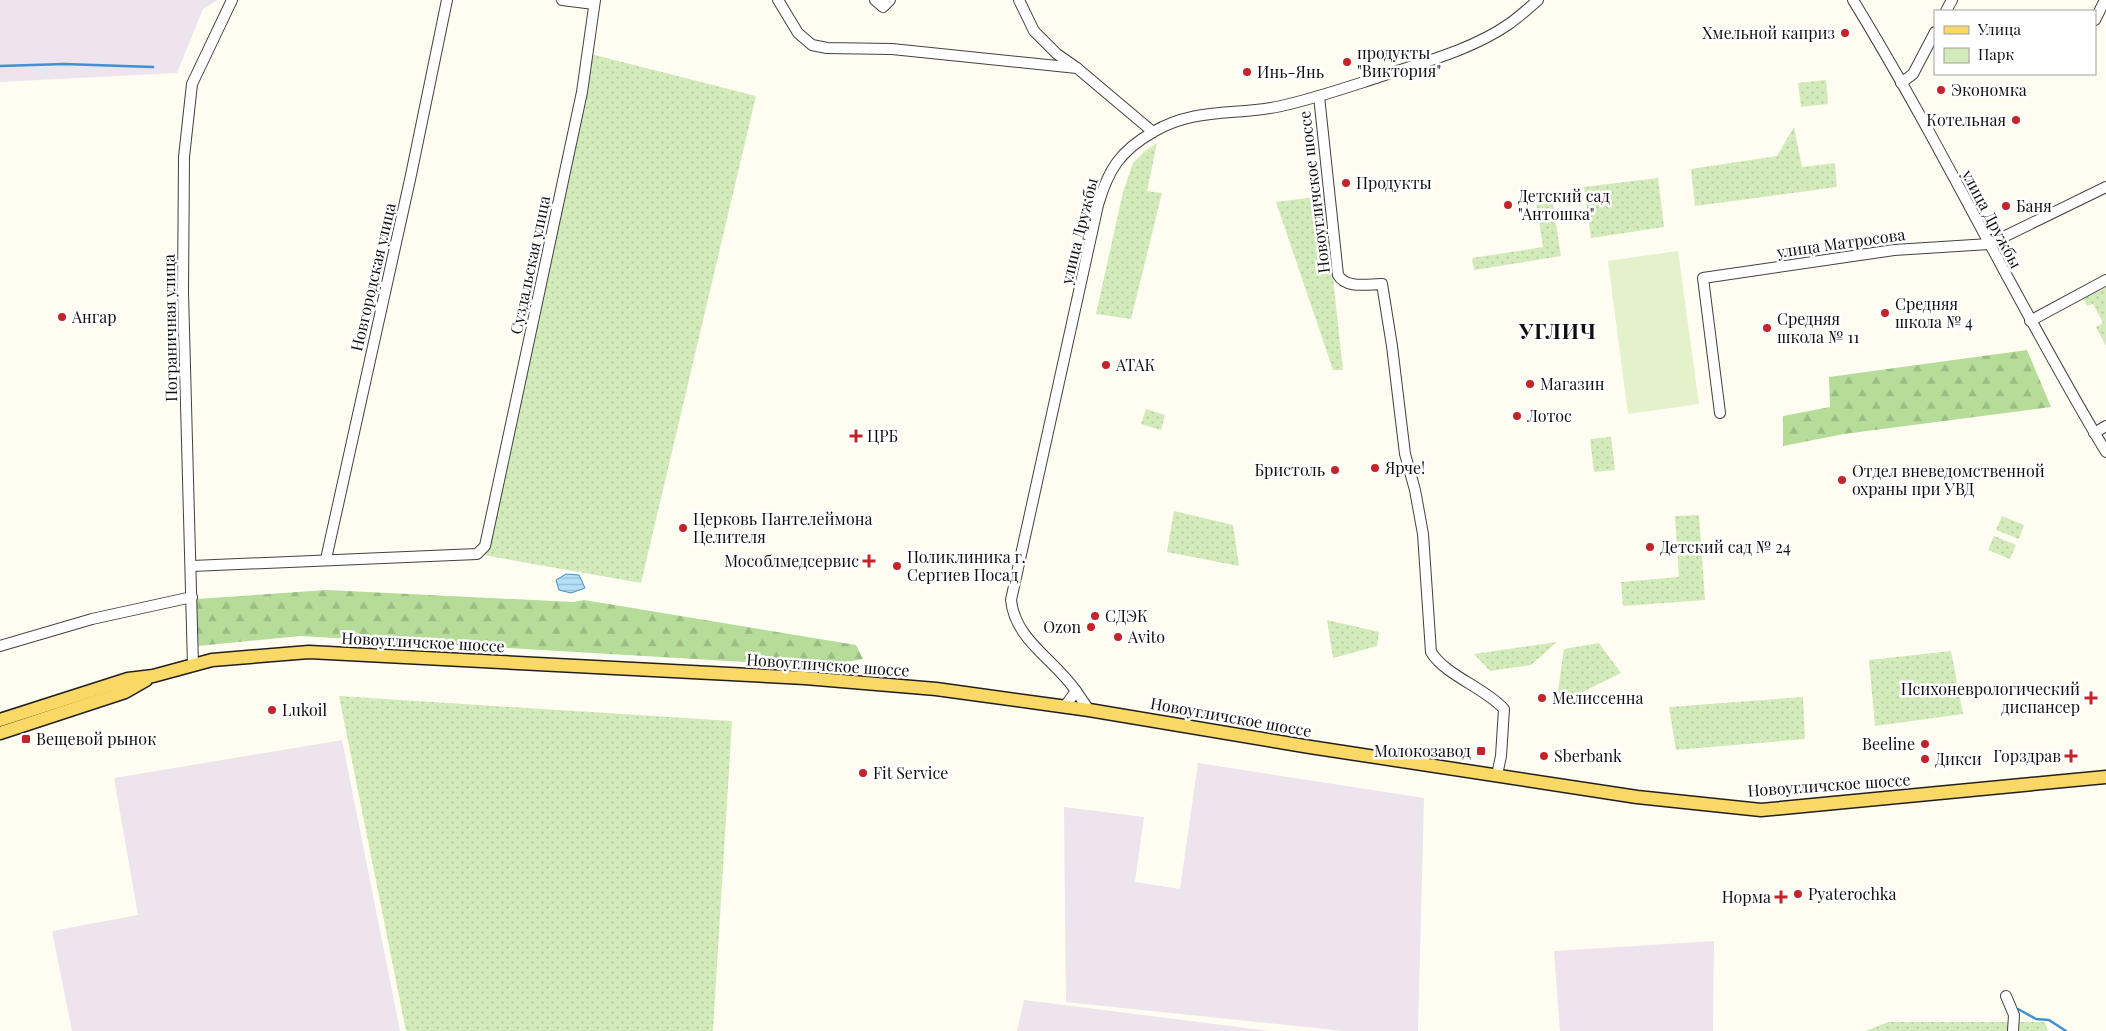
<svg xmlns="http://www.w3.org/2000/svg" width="2106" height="1031" font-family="'Playfair Display',serif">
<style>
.industrial{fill:#ede4ee}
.green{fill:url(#green-dots)}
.forest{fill:url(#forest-firs)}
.pitch{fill:#e4f2cc}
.water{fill:url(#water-rules);stroke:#3b93d0}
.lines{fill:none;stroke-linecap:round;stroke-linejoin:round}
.stream{stroke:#3b93d0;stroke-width:2.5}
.minor-casing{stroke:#424242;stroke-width:12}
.major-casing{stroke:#202020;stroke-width:15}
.minor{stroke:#fff;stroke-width:10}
.major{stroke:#fad866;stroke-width:12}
.poi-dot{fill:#c3242a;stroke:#fff;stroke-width:2}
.labels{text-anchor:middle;stroke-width:5;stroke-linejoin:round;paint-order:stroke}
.poi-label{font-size:16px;fill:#0f0f0f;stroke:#fff;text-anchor:start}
.street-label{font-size:16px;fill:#0f0f0f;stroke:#fff}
.district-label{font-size:21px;font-weight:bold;letter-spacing:1px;fill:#0f0f0f;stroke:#fff}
</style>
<defs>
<pattern id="green-dots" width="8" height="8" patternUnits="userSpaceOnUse" patternTransform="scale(1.25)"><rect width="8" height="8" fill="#d3ebba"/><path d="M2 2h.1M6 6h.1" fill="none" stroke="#b4c89f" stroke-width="1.8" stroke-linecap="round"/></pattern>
<pattern id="forest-firs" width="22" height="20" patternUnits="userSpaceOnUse" patternTransform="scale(1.25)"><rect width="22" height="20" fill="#b6dc99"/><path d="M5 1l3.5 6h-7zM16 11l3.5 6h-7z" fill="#9bbc83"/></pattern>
<pattern id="water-rules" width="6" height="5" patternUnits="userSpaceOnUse" patternTransform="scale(1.25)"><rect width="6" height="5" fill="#b5def7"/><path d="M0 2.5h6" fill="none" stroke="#9abdd3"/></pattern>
</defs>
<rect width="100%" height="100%" fill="#fffcf2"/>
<!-- industrial -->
<g class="industrial">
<path d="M0 0H218L203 9 177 73 0 82Z"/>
<path d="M342 740 400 1031H72L52 931 138 915 114 778Z"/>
<path d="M1198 763 1424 798 1418 1031H1343L1066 1002 1064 807 1144 817 1135 882 1180 889Z"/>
<path d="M1714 941 1713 1031H1560L1554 951Z"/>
<path d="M1024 1000 1270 1031H1017Z"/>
</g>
<!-- green -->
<g class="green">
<path d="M587 53 756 96 641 583 483 555Z"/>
<path d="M1826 80 1828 104 1801 107 1798 83Z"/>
<path d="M1794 127 1802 167 1835 163 1837 187 1695 206 1691 169 1777 156Z"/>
<path d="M1157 143 1147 191 1162 193 1131 319 1096 314 1123 192 1133 163 1145 151Z"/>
<path d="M1658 178 1664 227 1591 238 1584 187Z"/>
<path d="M1324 196 1343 370H1333L1276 202Z"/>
<path d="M1552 198 1561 256 1474 270 1472 258 1543 247 1536 201Z"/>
<path d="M2106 287V346L2096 327 2103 323 2093 304 2087 306 2083 299Z"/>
<path d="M1146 409 1165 415 1161 430 1141 424Z"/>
<path d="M1611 437 1615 470 1594 472 1590 439Z"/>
<path d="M1174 511 1233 525 1239 566 1167 552Z"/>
<path d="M1699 515 1705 600 1623 606 1621 582 1679 577 1675 516Z"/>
<path d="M2002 516 2024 525 2019 539 1996 530Z"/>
<path d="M1994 536 2016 545 2010 559 1988 550Z"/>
<path d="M1327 620 1379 632 1377 646 1333 658Z"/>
<path d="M1557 642 1531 665 1490 671 1474 654Z"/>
<path d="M1599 643 1621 673 1556 705 1564 649Z"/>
<path d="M1951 651 1963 714 1875 726 1869 660Z"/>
<path d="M339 696 732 721 713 1031H406Z"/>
<path d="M1803 697 1805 739 1676 750 1669 707Z"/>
<path d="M1888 1022H2045L2048 1031H1866Z"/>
</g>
<!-- forest -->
<g class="forest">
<path d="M2027 350 2051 407 1844 434 1783 446V416L1830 407 1829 377Z"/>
<path d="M327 590 573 602 584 600 856 645 863 659 829 665 763 663 301 636 198 646 196 599Z"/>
</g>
<!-- pitch -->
<path class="pitch" d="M1678 251 1699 404 1628 414 1608 261Z"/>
<!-- water -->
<path class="water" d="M566 574 579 575 585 588 571 593 559 590 556 580Z"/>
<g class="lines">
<!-- stream -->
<g class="stream">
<path d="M0 66 64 64 153 67"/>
<path d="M2018 1009 2036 1019 2049 1020 2066 1031"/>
</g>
<defs>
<g id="minor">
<path d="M562 0 594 4"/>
<path d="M778 0 798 33 812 45 827 48 892 49 1077 68"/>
<path d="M875 0 883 7 890 0"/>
<path d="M1019 0 1034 31 1057 54 1077 68 1153 132"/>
<path d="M1853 0C1943 147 2017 304 2106 452"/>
<path d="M1946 11 1952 0"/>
<path d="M2095 20 2105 0"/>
<path d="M1901 83 1913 74 1935 32"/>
<path d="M1319 96 1338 275C1346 289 1368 284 1382 284L1392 346 1405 454 1415 490 1423 534 1431 652C1446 676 1484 687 1504 709L1501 756 1497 775"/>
<path d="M2030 321 2106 280"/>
<path d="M1720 413 1703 278 1894 250 1989 244 2106 187"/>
<path d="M2094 433 2106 426"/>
<path d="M326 559 411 175 447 0"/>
<path d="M192 566 477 554 485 546 582 92 595 0"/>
<path d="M0 646 92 619 192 597"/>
<path d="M193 665 183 293 184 157 192 84 232 0"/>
<path d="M1076 691 1089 710"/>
<path d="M1065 706 1076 691C1054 659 1015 640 1011 600L1098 205C1108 170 1120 151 1153 132 1195 107 1236 116 1281 106 1313 99 1345 88 1376 78 1420 63 1470 51 1509 24 1519 17 1529 8 1538 0"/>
<path d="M2006 996 2014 1015 2013 1031"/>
</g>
<g id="major">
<path d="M0 720 128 679 153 676 212 660 309 652 805 678 936 689 1089 710 1310 747 1637 797 1761 810 2106 777"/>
<path d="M0 733 125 692 146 680"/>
</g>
</defs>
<!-- minor casing -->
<use href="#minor" class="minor-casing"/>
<!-- major casing -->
<use href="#major" class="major-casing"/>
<!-- minor -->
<use href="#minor" class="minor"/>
<!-- major -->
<use href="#major" class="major"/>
</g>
<!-- markers -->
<g class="poi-dot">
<circle cx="1845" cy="33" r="5"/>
<circle cx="1347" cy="62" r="5"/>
<circle cx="1247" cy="72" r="5"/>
<circle cx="1941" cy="90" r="5"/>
<circle cx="2016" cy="120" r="5"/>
<circle cx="1346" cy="183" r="5"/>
<circle cx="1508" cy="205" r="5"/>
<circle cx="2006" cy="206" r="5"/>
<circle cx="1885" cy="313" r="5"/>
<circle cx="62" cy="317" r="5"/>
<circle cx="1767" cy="328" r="5"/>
<circle cx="1106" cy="365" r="5"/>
<circle cx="1530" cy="384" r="5"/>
<circle cx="1517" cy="416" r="5"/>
<path d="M853.5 428.5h5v5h5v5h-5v5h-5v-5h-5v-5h5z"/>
<circle cx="1375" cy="468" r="5"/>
<circle cx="1335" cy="470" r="5"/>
<circle cx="1842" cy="480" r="5"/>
<circle cx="683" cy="528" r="5"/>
<circle cx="1650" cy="547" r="5"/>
<path d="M866.5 553.5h5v5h5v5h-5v5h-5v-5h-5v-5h5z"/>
<circle cx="897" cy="566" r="5"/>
<circle cx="1095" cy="616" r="5"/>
<circle cx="1091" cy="627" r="5"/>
<circle cx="1118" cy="637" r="5"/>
<circle cx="1542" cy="698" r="5"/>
<path d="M2088.5 690.5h5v5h5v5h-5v5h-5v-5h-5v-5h5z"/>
<circle cx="272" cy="710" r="5"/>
<rect x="21" y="734" width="10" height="10" rx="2.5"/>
<circle cx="1925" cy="744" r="5"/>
<rect x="1476" y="746" width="10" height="10" rx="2.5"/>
<circle cx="1544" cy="756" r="5"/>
<path d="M2068.5 748.5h5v5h5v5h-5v5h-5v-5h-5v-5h5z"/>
<circle cx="1925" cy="759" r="5"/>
<circle cx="863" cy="773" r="5"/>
<circle cx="1798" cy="894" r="5"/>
<path d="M1778.5 889.5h5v5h5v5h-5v5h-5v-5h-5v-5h5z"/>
</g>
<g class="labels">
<!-- poi labels -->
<g class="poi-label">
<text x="1835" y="39" text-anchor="end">Хмельной каприз</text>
<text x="1357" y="59">продукты<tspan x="1357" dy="18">"Виктория"</tspan></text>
<text x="1257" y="78">Инь-Янь</text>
<text x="1951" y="96">Экономка</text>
<text x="2006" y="126" text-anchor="end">Котельная</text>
<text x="1356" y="189">Продукты</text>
<text x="1518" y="202">Детский сад<tspan x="1518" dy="18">"Антошка"</tspan></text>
<text x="2016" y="212">Баня</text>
<text x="1895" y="310">Средняя<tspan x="1895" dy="18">школа № 4</tspan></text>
<text x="72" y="323">Ангар</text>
<text x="1777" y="325">Средняя<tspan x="1777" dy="18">школа № 11</tspan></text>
<text x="1116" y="371">АТАК</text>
<text x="1540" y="390">Магазин</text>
<text x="1527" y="422">Лотос</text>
<text x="867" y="442">ЦРБ</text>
<text x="1385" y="474">Ярче!</text>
<text x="1325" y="476" text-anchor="end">Бристоль</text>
<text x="1852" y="477">Отдел вневедомственной<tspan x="1852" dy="18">охраны при УВД</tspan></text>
<text x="693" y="525">Церковь Пантелеймона<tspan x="693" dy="18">Целителя</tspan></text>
<text x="1660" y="553">Детский сад № 24</text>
<text x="907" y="563">Поликлиника г.<tspan x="907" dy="18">Сергиев Посад</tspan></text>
<text x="859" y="567" text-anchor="end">Мособлмедсервис</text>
<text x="1105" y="622">СДЭК</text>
<text x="1081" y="633" text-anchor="end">Ozon</text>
<text x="1128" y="643">Avito</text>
<text x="2080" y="695" text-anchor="end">Психоневрологический<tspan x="2080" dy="18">диспансер</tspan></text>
<text x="1552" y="704">Мелиссенна</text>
<text x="282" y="716">Lukoil</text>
<text x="36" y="745">Вещевой рынок</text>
<text x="1915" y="750" text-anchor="end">Beeline</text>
<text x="1471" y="757" text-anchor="end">Молокозавод</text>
<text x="1554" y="762">Sberbank</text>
<text x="2061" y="762" text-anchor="end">Горздрав</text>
<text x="1935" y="765">Дикси</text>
<text x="873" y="779">Fit Service</text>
<text x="1808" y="900">Pyaterochka</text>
<text x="1771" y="903" text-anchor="end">Норма</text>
</g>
<!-- street labels -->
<g class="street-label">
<text transform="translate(1314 192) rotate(-97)" y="6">Новоугличское шоссе</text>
<text transform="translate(1992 219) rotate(62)" y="6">улица Дружбы</text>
<text transform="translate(1079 231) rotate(-76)" y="6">улица Дружбы</text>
<text transform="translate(1841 243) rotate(-8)" y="6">улица Матросова</text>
<text transform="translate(530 265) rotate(-78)" y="6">Суздальская улица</text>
<text transform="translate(373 277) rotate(-77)" y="6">Новгородская улица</text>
<text transform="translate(170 328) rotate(-91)" y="6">Пограничная улица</text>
<text transform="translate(423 642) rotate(3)" y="6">Новоугличское шоссе</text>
<text transform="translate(828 665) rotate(4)" y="6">Новоугличское шоссе</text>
<text transform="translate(1231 717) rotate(10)" y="6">Новоугличское шоссе</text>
<text transform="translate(1829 785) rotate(-4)" y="6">Новоугличское шоссе</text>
</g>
<!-- district labels -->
<g class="district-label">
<text x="1558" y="339">УГЛИЧ</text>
</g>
</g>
<!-- legend -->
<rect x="1934" y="10" width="162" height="65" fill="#ffffff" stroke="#9f9f9f"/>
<rect x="1944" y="26" width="25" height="8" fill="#fad866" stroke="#9f9f9f"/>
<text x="1978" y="35" font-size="15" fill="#0f0f0f">Улица</text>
<rect x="1944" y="48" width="25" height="15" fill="#d3ebba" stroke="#9f9f9f"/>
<text x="1978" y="60" font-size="15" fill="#0f0f0f">Парк</text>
</svg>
